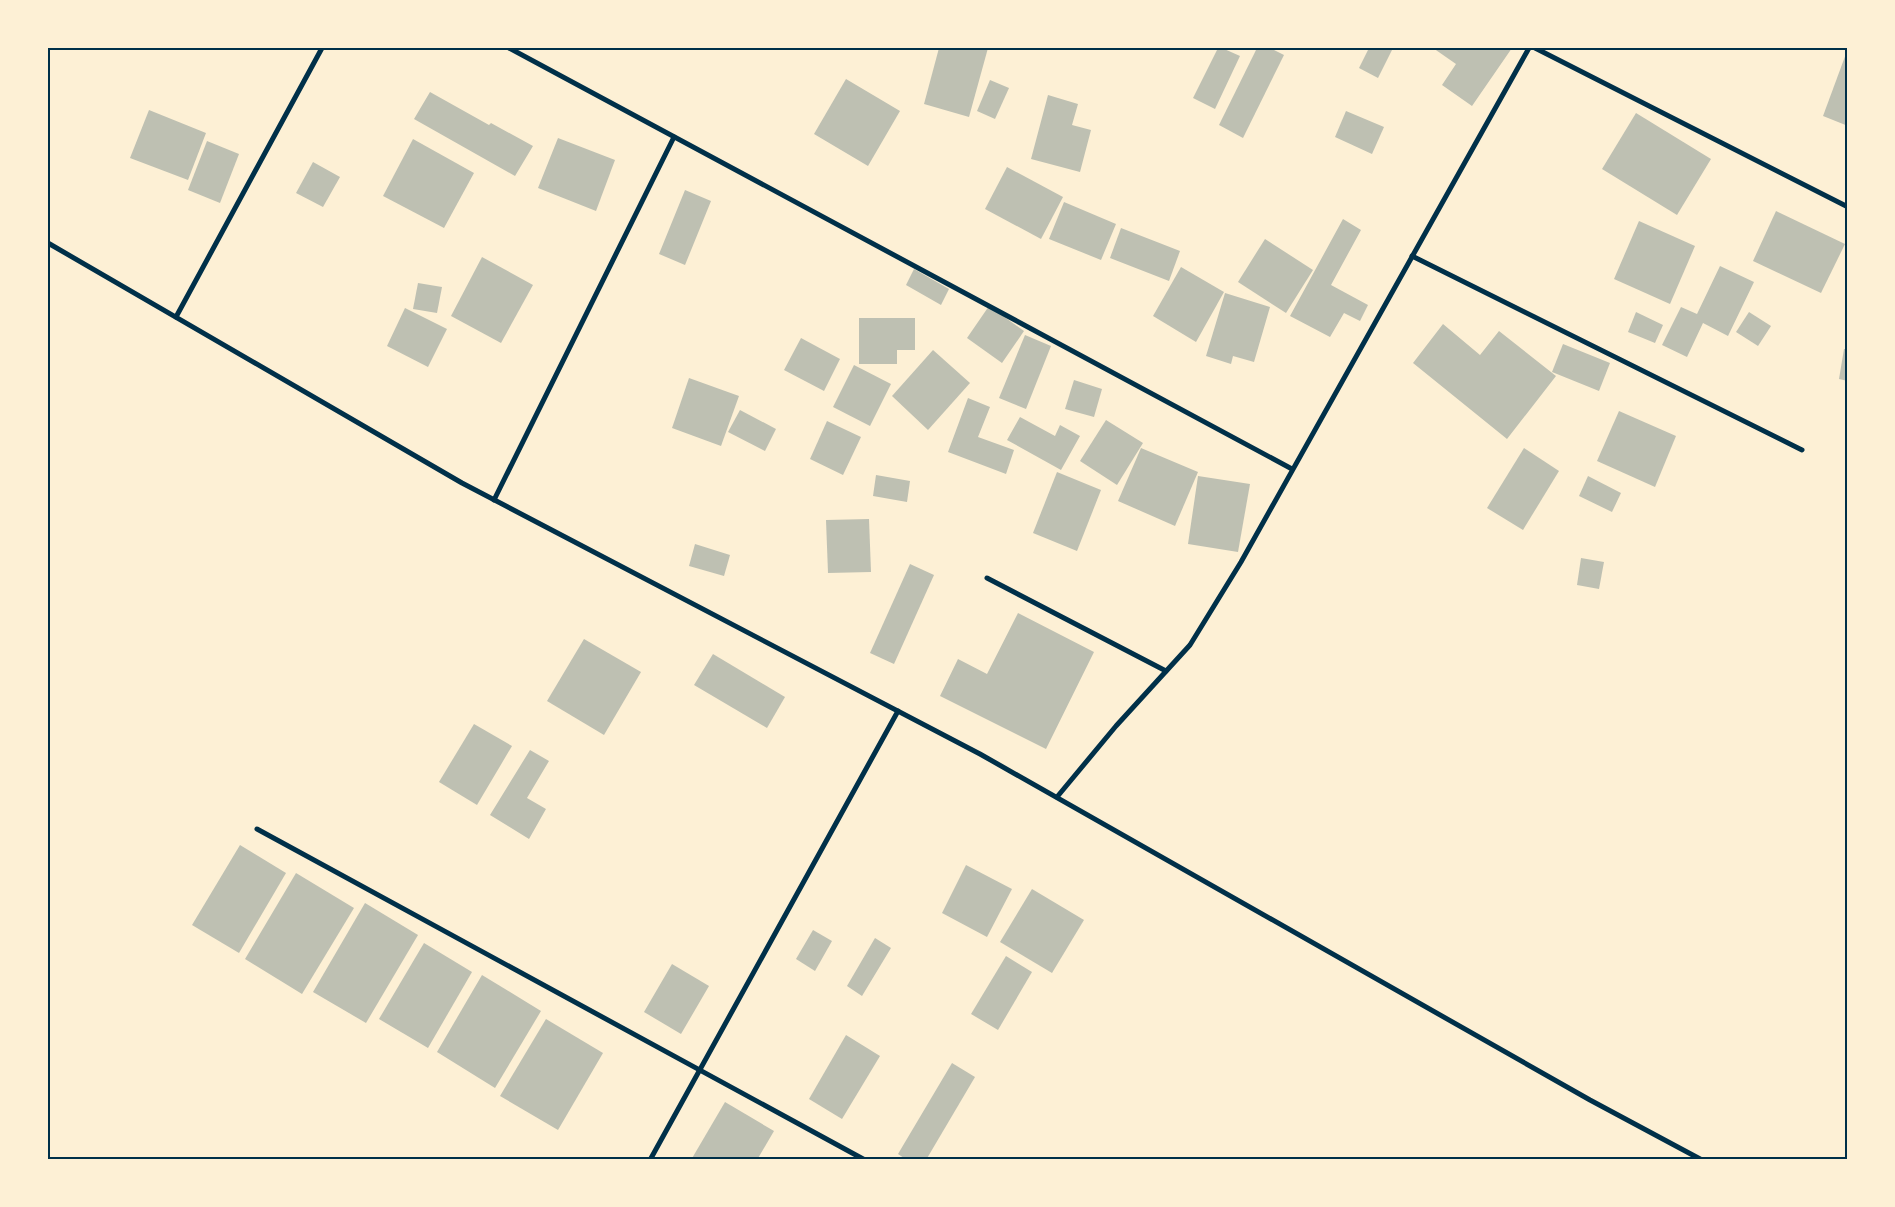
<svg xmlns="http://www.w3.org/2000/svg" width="1895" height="1207" font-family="'Asap Condensed',sans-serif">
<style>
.building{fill:#bec0b2}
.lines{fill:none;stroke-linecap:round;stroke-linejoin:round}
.minor{stroke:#003049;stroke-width:5}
.neatline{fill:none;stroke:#003049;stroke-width:2}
</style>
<rect width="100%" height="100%" fill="#fdf0d5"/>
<!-- building -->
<g class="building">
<path d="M939 48H988L969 117 924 104Z"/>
<path d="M1218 48H1222L1240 56 1215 109 1193 98Z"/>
<path d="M1257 48H1270L1284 55 1243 138 1219 125Z"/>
<path d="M1369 48H1393L1378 78 1359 68Z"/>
<path d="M1433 48H1512L1472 106 1442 85 1456 64Z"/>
<path d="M1847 51H1848V126L1823 116Z"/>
<path d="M846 79 900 111 868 166 814 134Z"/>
<path d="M990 80 1009 88 995 119 977 111Z"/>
<path d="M430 92 489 125 491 123 533 146 515 176 414 119Z"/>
<path d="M1048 95 1078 104 1072 125 1091 130 1080 172 1031 159Z"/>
<path d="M149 110 206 133 188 180 130 158Z"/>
<path d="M1346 111 1384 127 1372 154 1335 137Z"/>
<path d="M1636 113 1711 159 1677 215 1602 169Z"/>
<path d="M558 138 615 160 596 211 538 188Z"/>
<path d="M413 139 474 173 444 228 383 196Z"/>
<path d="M207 141 239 154 220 203 188 190Z"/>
<path d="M313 162 340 177 323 207 296 193Z"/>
<path d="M1007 167 1063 197 1041 239 985 209Z"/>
<path d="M685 190 711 201 685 265 659 254Z"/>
<path d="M1064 202 1116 224 1101 260 1049 239Z"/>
<path d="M1776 211 1845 244 1821 293 1753 261Z"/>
<path d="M1343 219 1361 230 1331 285 1368 305 1360 321 1344 313 1330 337 1290 316Z"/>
<path d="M1639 221 1695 246 1670 304 1614 279Z"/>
<path d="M1121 228 1180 251 1169 281 1110 258Z"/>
<path d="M1265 239 1313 270 1286 313 1238 282Z"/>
<path d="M482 257 533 285 501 343 451 316Z"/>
<path d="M1720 266 1754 282 1728 336 1703 323 1687 357 1662 345 1681 307 1697 314Z"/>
<path d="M1181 267 1224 292 1196 342 1153 316Z"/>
<path d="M914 269 949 289 941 305 906 285Z"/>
<path d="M418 283 442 287 437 313 413 309Z"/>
<path d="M1225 293 1270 307 1254 362 1233 356 1231 364 1206 356Z"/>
<path d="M989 306 1024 331 1002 363 967 338Z"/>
<path d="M405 308 447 329 428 367 387 346Z"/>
<path d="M1636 312 1663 325 1655 343 1628 332Z"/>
<path d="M1749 312 1771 326 1758 346 1736 332Z"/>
<path d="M859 318H915V350H897V364H859Z"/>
<path d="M1443 324 1480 355 1499 331 1556 376 1507 439 1413 363Z"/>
<path d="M1025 335 1051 346 1026 409 999 398Z"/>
<path d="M801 338 840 359 824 391 784 370Z"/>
<path d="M1563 344 1610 363 1599 391 1552 372Z"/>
<path d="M1844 349H1848V381L1839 379Z"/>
<path d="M933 350 970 383 928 430 892 396Z"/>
<path d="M854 365 891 384 870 426 833 407Z"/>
<path d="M689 378 739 396 721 446 672 428Z"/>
<path d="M1074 380 1102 389 1094 417 1065 409Z"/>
<path d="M968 398 990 407 978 437 1014 450 1006 474 948 452Z"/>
<path d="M740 410 776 429 765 451 728 432Z"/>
<path d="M1619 411 1676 436 1655 487 1597 461Z"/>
<path d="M1020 417 1055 436 1060 425 1080 436 1061 470 1007 440Z"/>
<path d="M1106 420 1143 443 1117 485 1080 461Z"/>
<path d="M827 421 861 437 843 475 810 459Z"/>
<path d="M1141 448 1198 472 1175 526 1118 501Z"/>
<path d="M1524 448 1559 471 1523 530 1487 508Z"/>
<path d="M1057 472 1101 490 1077 551 1033 533Z"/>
<path d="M876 475 910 481 907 502 873 496Z"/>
<path d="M1198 476 1250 484 1238 552 1188 544Z"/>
<path d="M1588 476 1621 493 1612 512 1579 496Z"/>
<path d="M869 519 871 572 828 573 826 520Z"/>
<path d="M695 544 730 555 724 576 689 566Z"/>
<path d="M1581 558 1604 562 1599 589 1577 585Z"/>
<path d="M910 564 934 575 894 664 870 653Z"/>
<path d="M1018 613 1094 652 1046 749 940 696 958 659 987 674Z"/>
<path d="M584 639 641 672 604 735 547 701Z"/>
<path d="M713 654 785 697 767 728 694 685Z"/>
<path d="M474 724 512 746 477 805 439 782Z"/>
<path d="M530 750 549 761 527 798 546 809 529 839 490 815Z"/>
<path d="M240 845 286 873 239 953 192 925Z"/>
<path d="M966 865 1012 889 987 937 942 913Z"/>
<path d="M296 873 354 908 302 994 245 959Z"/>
<path d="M1032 889 1084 920 1052 973 1000 942Z"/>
<path d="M365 903 418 935 366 1023 313 992Z"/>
<path d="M813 930 832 941 815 971 796 959Z"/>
<path d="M875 938 891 948 862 996 847 986Z"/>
<path d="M424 943 472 972 428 1048 379 1019Z"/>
<path d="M1006 956 1032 972 998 1030 971 1014Z"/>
<path d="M672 964 709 986 681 1034 644 1012Z"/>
<path d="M482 975 541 1011 495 1088 437 1052Z"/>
<path d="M546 1019 603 1053 558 1130 500 1096Z"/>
<path d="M846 1035 880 1056 842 1119 809 1099Z"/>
<path d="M952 1063 975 1077 926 1160H907L898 1154Z"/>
<path d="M725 1102 774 1131 757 1160H691Z"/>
</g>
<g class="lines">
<!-- minor -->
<g class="minor">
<path d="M509 48 1292 469"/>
<path d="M1535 48 1848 207"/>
<path d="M48 243 462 483 980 754 1590 1100 1702 1160"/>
<path d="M1412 256 1802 450"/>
<path d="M176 317 322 48"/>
<path d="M494 500 674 137"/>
<path d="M987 578 1166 671"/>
<path d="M1057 797 1116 726 1190 645 1241 562 1529 48"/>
<path d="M257 829 865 1160"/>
<path d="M650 1160 898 711"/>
</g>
</g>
<!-- border -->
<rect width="1895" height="1207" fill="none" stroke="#fdf0d5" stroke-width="98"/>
<rect x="49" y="49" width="1797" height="1109" class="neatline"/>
</svg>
